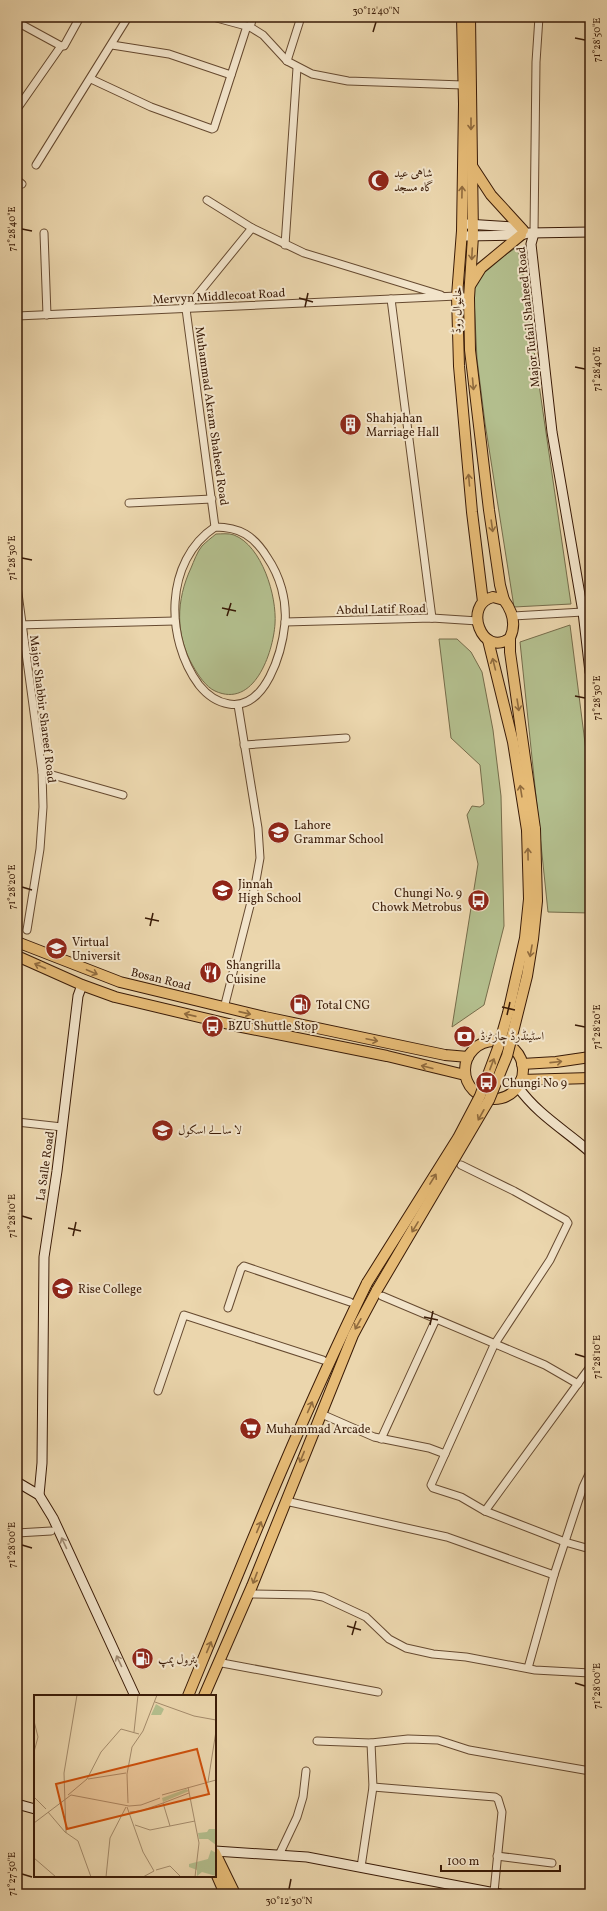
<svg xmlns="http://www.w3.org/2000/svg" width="607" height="1911" font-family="Vollkorn,Amiri,serif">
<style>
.green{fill:#b3be8d;stroke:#766c4a}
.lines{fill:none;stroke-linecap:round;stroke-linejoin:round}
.street-casing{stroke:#664a30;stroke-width:9}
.secondary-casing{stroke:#3a1b07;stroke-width:11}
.primary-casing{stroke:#3a1b07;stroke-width:12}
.street{stroke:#f2e4ca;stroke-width:7}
.secondary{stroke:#f2e4ca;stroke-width:9}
.primary{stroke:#e6bb76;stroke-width:10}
.primary-bridge-casing{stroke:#3a1b07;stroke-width:12;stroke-linecap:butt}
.primary-bridge{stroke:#e6bb76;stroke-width:10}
.oneway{stroke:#906b3e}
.oneway2{stroke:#9f8a72}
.ticks{fill:none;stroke:#3a1b07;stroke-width:1.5}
.labels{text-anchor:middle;stroke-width:4;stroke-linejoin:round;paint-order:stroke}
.poi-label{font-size:12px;fill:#3a1b07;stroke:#f2e4ca;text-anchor:start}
.street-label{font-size:12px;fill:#3a1b07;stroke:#f2e4ca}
.inset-road{fill:none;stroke:#a48b6b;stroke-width:1}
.view{fill:#ce500b;fill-opacity:0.15;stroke:#ce500b;stroke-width:2}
.inset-edge{fill:none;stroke:#3a1b07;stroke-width:2}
.neatline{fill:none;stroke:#3a1b07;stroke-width:1.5}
.ticks-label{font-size:10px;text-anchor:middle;fill:#3a1b07}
</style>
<rect width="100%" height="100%" fill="#ebd6ad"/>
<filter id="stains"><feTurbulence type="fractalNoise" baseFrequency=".005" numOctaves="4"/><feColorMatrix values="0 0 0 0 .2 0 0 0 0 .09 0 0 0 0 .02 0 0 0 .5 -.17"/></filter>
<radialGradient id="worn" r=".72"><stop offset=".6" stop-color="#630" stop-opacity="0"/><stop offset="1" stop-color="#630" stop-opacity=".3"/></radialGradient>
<!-- green -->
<g class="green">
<path d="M517 247 521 261 571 604 514 607 485 423 477 359 473 277Z"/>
<path d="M216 534C221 534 229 533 234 535 262 546 277 596 275 624 273 653 254 709 215 691 206 687 198 675 193 666 175 635 176 600 191 568 194 561 197 552 202 546 206 542 211 538 216 534Z"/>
<path d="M570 625 590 782V913L548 912 520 642Z"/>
<path d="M439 639H457L471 652 482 672 493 730 501 796 504 926 484 1005 452 1027 478 864 467 815 472 806 480 807 484 804 480 765 451 738Z"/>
</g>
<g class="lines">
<defs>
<g id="street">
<path d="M213 17 250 27 263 35 287 61 312 74 348 81 463 85"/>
<path d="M17 22 61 46H64L80 17"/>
<path d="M250 27 253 17"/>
<path d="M112 45 169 54 231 75"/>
<path d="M287 61 301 17"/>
<path d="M91 79 151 107 212 129 214 128 247 26"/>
<path d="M17 109 61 46"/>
<path d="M36 165 128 17"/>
<path d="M17 180 22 184"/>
<path d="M207 200 252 228 304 253 441 295"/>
<path d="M44 233 47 315"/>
<path d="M534 233 536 62 539 17"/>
<path d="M285 245 297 68"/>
<path d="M391 299 432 618"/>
<path d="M17 316 457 296 469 298"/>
<path d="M129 503 212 499"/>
<path d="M215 527C240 527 254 536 267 557 280 576 287 600 285 623 282 652 266 710 229 704 216 702 207 695 199 685 165 639 164 561 215 527Z"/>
<path d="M215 527 186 309 252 228"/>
<path d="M17 586 42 772 43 807 40 849 27 930"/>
<path d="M513 616 583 612"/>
<path d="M285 622 432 618 478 621"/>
<path d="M17 625 175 621"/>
<path d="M244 745 346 738"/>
<path d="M42 772 123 795"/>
<path d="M224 1008 255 886 260 858 258 828 238 705"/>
<path d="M17 1122 62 1127"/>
<path d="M461 1165 514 1191 566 1220 568 1223 550 1260 494 1345 431 1485 433 1488 461 1497 485 1511 565 1542 590 1549"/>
<path d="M382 1296 545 1365 578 1384"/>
<path d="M228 1308 241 1269 244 1266 350 1302"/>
<path d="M158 1391 184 1315 323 1360"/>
<path d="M326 1416 374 1437 429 1448 445 1454"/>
<path d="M381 1439 436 1319"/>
<path d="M290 1502 447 1537 554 1575"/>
<path d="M485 1511 590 1367"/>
<path d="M17 1533 51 1531"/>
<path d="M252 1594 311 1595 323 1597 366 1617 389 1639 406 1648 433 1654 466 1657 535 1670 590 1673"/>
<path d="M222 1663 378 1692"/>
<path d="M528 1668 554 1575 583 1487 590 1472"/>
<path d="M317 1741 371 1743 408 1739 438 1740 469 1750 590 1771"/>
<path d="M373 1787 495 1797 498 1799 502 1812 494 1892"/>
<path d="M279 1855 297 1817 303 1797 306 1771"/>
<path d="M497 1856 552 1863"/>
<path d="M361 1867 373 1787 371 1743"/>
</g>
<g id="secondary">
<path d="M466 224 513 227 524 231"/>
<path d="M534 233 531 244 552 432 583 612H590"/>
<path d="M466 236 521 235 529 233 590 232"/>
<path d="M583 612 590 672"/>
<path d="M518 1087C538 1115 565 1130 590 1152"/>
<path d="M17 1482 39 1495 53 1518 135 1696"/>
<path d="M39 1495 42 1463 44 1257 57 1171 78 996 82 985"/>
<path d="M17 1804 35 1809"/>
<path d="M215 1851 307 1857 500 1894"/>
</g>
<g id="primary">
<path d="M462 17 464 104 462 231 457 296 459 366 472 512 483 602"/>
<path d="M470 17 473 236 469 298 470 350 489 510 500 585 504 600"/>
<path d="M472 166 491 195 523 230"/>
<path d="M471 284 481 268 521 235"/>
<path d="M493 597 504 600C513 612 516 625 510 638 482 659 462 604 493 597Z"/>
<path d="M510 638V652L535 829"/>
<path d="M488 640 513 742 527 830"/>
<path d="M17 942 120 982 265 1017 445 1055 468 1057"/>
<path d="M17 956 82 985 115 997 237 1026 387 1056 465 1075"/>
<circle cx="494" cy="1070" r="29"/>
<path d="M522 1064 556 1062 590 1057"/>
<path d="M521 1080 590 1078"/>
<path d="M188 1696C245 1557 301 1418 367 1283"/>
<path d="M204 1696 252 1586 353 1335 377 1290"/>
<path d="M215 1853 235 1894"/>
<path d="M215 1871 225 1894"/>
</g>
</defs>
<!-- street casing -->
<use href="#street" class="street-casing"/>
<!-- secondary casing -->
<use href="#secondary" class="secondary-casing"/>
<!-- primary casing -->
<use href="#primary" class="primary-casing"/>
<!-- street -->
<use href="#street" class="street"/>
<!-- secondary -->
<use href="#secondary" class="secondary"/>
<!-- primary -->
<use href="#primary" class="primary"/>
<defs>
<g id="primary-bridge">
<path d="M367 1283 458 1138 480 1096 498 1048 508 1013 525 938 529 899 527 830"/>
<path d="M377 1290 489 1100 507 1056 527 976 533 939 537 901 535 829"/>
</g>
</defs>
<!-- primary-bridge casing -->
<use href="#primary-bridge" class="primary-bridge-casing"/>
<!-- primary-bridge -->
<use href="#primary-bridge" class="primary-bridge"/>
</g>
<!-- one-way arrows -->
<defs><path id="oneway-shaft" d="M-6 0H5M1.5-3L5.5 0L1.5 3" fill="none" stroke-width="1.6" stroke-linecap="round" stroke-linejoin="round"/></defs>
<g class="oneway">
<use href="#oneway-shaft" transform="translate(471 124) rotate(90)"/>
<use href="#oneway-shaft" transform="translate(462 192) rotate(-89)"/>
<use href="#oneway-shaft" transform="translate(472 254) rotate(93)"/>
<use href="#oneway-shaft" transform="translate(473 384) rotate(85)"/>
<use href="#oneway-shaft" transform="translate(469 480) rotate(-95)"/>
<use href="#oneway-shaft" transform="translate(492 526) rotate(82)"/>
<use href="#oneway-shaft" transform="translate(494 664) rotate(-104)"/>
<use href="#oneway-shaft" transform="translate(518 705) rotate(81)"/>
<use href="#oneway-shaft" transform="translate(521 791) rotate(-99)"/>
<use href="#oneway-shaft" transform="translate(528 854) rotate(-91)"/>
<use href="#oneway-shaft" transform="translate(531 951) rotate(100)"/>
<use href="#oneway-shaft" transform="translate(40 966) rotate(-156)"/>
<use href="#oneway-shaft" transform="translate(92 972) rotate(23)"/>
<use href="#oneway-shaft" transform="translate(245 1013) rotate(13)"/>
<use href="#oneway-shaft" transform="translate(190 1015) rotate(-167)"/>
<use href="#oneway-shaft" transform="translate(372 1040) rotate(12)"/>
<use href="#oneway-shaft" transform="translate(556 1062) rotate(-6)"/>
<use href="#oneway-shaft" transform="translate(492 1064) rotate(-69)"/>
<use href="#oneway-shaft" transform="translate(427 1067) rotate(-166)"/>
<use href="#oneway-shaft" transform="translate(481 1115) rotate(119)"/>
<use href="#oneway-shaft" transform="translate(433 1179) rotate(-58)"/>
<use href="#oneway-shaft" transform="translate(415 1227) rotate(121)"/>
<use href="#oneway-shaft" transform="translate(358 1324) rotate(119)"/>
<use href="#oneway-shaft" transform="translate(310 1407) rotate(-66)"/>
<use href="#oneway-shaft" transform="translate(302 1457) rotate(112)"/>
<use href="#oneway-shaft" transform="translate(259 1527) rotate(-67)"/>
<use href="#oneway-shaft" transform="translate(255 1578) rotate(111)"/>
<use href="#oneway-shaft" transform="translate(209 1647) rotate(-67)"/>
</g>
<g class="oneway2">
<use href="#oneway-shaft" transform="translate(64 1543) rotate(-115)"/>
<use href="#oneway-shaft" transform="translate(119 1661) rotate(-115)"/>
</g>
<!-- ticks -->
<path class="ticks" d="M373 32 376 22M575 38 585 40M22 229 32 231M299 298 313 302M305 307 308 293M575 367 585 369M22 558 32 560M222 608 236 611M227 616 231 603M575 696 585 698M22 887 32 890M145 918 159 921M150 926 153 913M502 1007 515 1010M507 1015 510 1002M575 1025 585 1027M22 1216 32 1219M68 1228 81 1231M73 1236 76 1222M424 1317 438 1320M430 1325 433 1311M575 1354 585 1357M22 1545 32 1548M347 1626 361 1630M352 1635 356 1621M575 1683 585 1686M22 1874 32 1877M289 1889 291 1879"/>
<!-- icons -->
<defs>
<symbol id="mosque-disc" viewBox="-11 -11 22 22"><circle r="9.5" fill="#8f2418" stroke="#f2e4ca"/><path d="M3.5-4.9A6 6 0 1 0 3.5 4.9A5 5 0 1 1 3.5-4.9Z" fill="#fff"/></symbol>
<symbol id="building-disc" viewBox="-11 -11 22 22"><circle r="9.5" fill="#8f2418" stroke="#f2e4ca"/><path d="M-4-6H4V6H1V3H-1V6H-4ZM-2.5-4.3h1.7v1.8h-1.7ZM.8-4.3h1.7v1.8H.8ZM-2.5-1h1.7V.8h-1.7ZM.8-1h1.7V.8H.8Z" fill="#fff"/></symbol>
<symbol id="school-disc" viewBox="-11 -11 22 22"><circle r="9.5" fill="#8f2418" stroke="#f2e4ca"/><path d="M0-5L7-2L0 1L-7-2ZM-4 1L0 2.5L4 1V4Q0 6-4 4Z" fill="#fff"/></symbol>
<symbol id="bus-disc" viewBox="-11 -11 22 22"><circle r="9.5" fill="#8f2418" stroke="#f2e4ca"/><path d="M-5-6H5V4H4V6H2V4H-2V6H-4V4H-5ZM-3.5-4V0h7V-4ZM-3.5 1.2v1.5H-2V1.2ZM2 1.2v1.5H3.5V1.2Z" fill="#fff"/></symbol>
<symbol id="restaurant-disc" viewBox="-11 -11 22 22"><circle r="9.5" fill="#8f2418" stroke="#f2e4ca"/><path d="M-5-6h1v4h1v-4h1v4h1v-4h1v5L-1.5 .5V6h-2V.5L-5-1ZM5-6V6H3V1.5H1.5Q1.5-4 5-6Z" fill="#fff"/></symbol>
<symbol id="fuel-disc" viewBox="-11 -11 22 22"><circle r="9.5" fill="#8f2418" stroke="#f2e4ca"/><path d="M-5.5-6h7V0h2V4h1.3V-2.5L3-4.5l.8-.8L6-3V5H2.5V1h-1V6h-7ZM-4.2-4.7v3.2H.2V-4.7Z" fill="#fff"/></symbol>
<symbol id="bank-disc" viewBox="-11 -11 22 22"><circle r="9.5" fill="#8f2418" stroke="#f2e4ca"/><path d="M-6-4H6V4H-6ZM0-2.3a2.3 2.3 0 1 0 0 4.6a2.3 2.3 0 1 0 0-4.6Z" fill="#fff"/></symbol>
<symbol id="supermarket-disc" viewBox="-11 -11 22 22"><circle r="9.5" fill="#8f2418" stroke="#f2e4ca"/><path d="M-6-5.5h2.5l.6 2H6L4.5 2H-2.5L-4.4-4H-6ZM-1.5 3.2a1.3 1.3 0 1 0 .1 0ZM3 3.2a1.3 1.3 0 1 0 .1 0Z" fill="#fff"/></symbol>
</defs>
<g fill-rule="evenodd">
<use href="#mosque-disc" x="366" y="168" width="25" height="25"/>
<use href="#building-disc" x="338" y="412" width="25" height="25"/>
<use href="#school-disc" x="266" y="820" width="25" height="25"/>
<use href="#school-disc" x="210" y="878" width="25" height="25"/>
<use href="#bus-disc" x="466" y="888" width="25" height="25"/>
<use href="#school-disc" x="44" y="936" width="25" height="25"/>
<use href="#restaurant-disc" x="198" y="960" width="25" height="25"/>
<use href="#fuel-disc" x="288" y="992" width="25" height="25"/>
<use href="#bus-disc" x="200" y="1014" width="25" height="25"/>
<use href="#bank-disc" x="452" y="1024" width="25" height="25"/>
<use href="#bus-disc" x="474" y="1070" width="25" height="25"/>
<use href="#school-disc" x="150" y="1118" width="25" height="25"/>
<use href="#school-disc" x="50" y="1276" width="25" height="25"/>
<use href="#supermarket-disc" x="238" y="1416" width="25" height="25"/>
<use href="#fuel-disc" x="130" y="1646" width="25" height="25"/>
</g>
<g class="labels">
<!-- poi labels -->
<g class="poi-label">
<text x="394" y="177">شاہی عید<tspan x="394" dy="14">گاہ مسجد</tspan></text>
<text x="366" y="422">Shahjahan<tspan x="366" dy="14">Marriage Hall</tspan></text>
<text x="294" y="829">Lahore<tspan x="294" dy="14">Grammar School</tspan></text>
<text x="238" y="888">Jinnah<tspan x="238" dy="14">High School</tspan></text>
<text x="462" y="897" text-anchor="end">Chungi No. 9<tspan x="462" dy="14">Chowk Metrobus</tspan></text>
<text x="72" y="946">Virtual<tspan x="72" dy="14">Universit</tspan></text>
<text x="226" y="969">Shangrilla<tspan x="226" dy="14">Cuisine</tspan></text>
<text x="316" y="1009">Total CNG</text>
<text x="228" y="1030">BZU Shuttle Stop</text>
<text x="480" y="1040">اسٹینڈرڈ چارٹرڈ</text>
<text x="502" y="1087">Chungi No 9</text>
<text x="178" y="1134">لا سالے اسکول</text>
<text x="78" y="1293">Rise College</text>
<text x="266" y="1433">Muhammad Arcade</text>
<text x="158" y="1663">پٹرول پمپ</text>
</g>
<!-- street labels -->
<g class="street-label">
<text transform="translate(219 296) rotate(-3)" y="4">Mervyn Middlecoat Road</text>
<text transform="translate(457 310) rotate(-89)" y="4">خانیوال روڈ</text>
<text transform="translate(528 317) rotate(-96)" y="4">Major Tufail Shaheed Road</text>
<text transform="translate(212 416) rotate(82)" y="4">Muhammad Akram Shaheed Road</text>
<text transform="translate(381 609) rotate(-1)" y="4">Abdul Latif Road</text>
<text transform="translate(43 709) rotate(83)" y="4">Major Shabbir Shareef Road</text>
<text transform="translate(161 979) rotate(14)" y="4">Bosan Road</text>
<text transform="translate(45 1166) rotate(-82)" y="4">La Salle Road</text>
</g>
</g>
<!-- overview -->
<g transform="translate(34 1695)">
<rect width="182" height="182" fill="#ebd6ad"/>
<path d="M122 9 130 14 127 20H117ZM152 94 155 96 129 107 128 103ZM175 134H182V150L174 144H165L164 138 173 137ZM177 155 182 158V181L168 177 163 181V175L155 172V169L174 164Z" fill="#b3be8d"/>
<path class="inset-road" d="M121 7 160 21 182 25M0 26 4 42 0 57M100 37 104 0M54 84 92 78M174 87 182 36M154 92 165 148 161 182M34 100 53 84 67 57 87 34 105 39M128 100 182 85M0 102 12 114M94 108 93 79 98 52 109 36 123 0M93 112 109 157 120 176M14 117 31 137 44 146 57 182M96 117 107 116 129 108M0 128 37 100 95 111 107 110 126 103M101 130 116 135 161 126M136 131 129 108 155 98M32 138 30 78 43 0M0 163 22 182M122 175 136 171 147 182M72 182 76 143 92 112M109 182 120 176"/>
<path class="view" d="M163 54 175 99 33 134 22 89Z"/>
<rect width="182" height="182" class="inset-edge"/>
</g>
<!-- margin -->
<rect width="607" height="1911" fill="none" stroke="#ebd6ad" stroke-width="44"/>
<!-- scale -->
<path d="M441 1865v6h119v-6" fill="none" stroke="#3a1b07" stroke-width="2"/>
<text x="447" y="1865" font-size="12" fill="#3a1b07" stroke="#f2e4ca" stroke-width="3" paint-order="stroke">100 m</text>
<rect x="22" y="22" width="563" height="1867" class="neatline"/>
<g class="ticks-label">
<text x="376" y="14">30°12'40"N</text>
<text transform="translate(596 40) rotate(-90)" y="4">71°28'50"E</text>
<text transform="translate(11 229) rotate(-90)" y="4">71°28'40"E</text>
<text transform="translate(596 369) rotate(-90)" y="4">71°28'40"E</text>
<text transform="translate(11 558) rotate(-90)" y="4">71°28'30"E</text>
<text transform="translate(596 698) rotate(-90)" y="4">71°28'30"E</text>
<text transform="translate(11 887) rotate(-90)" y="4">71°28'20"E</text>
<text transform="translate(596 1027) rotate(-90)" y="4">71°28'20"E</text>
<text transform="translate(11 1216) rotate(-90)" y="4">71°28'10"E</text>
<text transform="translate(596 1357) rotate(-90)" y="4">71°28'10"E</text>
<text transform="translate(11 1545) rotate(-90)" y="4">71°28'00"E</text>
<text transform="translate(596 1686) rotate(-90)" y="4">71°28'00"E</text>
<text transform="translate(11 1874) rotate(-90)" y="4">71°27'50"E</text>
<text x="289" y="1904">30°12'30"N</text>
</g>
<rect width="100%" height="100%" filter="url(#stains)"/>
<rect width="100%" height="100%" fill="url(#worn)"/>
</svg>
